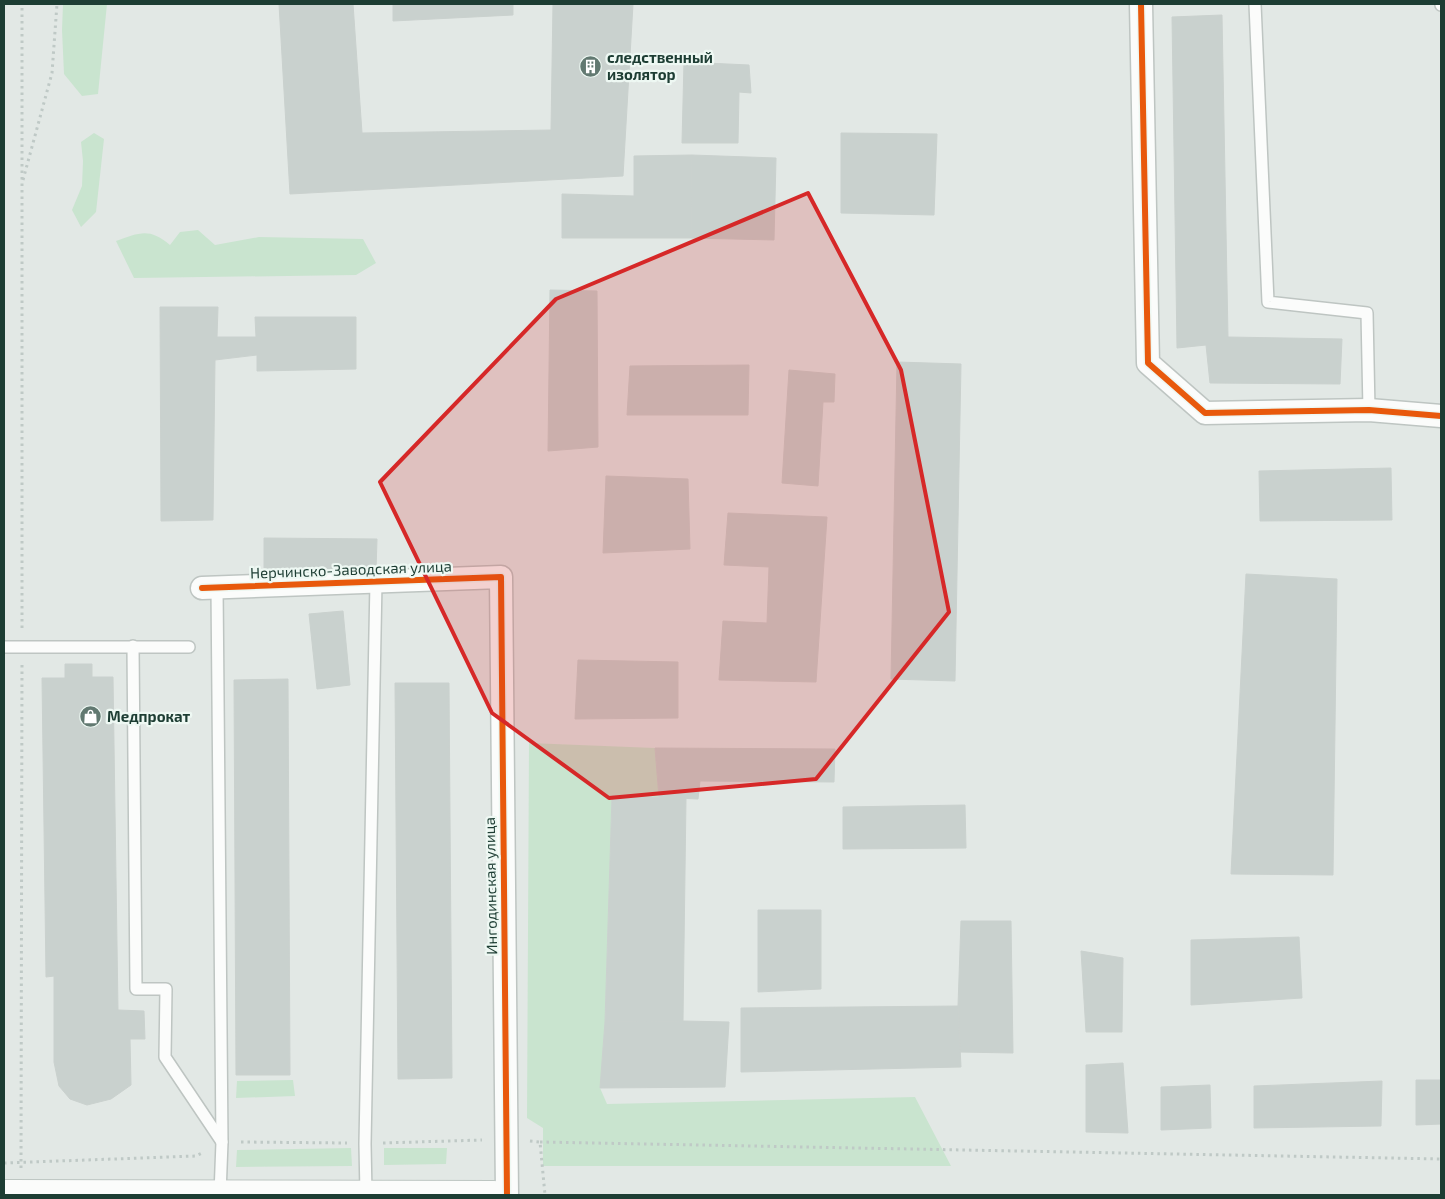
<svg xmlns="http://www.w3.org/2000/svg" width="1445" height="1199" font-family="'Exo 2',sans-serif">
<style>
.green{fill:#c9e4cf}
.building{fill:#c9d1ce;stroke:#cad1ce}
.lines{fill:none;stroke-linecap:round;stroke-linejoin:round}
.lane-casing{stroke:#bec5c2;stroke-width:14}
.street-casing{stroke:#bec5c2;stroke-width:25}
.secondary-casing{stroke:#bdc6c2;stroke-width:30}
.path{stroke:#bfc9c6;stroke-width:3;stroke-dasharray:2.5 4;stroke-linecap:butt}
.lane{stroke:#fbfcfb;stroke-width:11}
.street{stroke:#fbfcfb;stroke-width:22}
.secondary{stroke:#fbfcfb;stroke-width:28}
.cycleway-casing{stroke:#eef8f3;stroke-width:9}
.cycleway{stroke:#e8590c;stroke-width:6}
.marked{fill:#d62828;fill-opacity:0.2;stroke:#d62828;stroke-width:4;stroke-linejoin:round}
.labels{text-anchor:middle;stroke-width:4.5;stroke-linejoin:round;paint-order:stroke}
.poi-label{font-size:15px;font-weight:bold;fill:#1d3d33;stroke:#eef8f3;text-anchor:start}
.street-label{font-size:15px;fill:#1d3d33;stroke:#eef8f3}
</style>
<rect width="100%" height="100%" fill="#e2e8e5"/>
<!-- green -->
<g class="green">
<path d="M63 4H107L98 94 82 96 64 74 62 30Z"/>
<path d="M94 133 104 139 96 212 81 227 72 210 82 186 83 161 81 142Z"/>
<path d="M198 230 215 245 259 237 363 239 376 263 356 275 134 278 116 241C139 233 149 227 170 245L180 232Z"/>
<path d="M529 743 655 748 659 797 612 796 605 1022 600 1088 607 1104 915 1097 951 1166H543V1128L527 1118Z"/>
<path d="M293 1080 295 1096 236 1098 237 1081Z"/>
<path d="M351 1148 352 1166 236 1167 237 1150Z"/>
<path d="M384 1148H447L446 1164 384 1165Z"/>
</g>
<!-- building -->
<g class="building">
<path d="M279 4H353L362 133 551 130 553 4H633L623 176 290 194Z"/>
<path d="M393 4H513V15L393 21Z"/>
<path d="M1222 15 1228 337 1342 339 1340 384 1210 383 1206 345 1177 348 1172 17Z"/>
<path d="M684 62 749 65 751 93 739 92 738 143H682Z"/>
<path d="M841 133 937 134 934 215 841 213Z"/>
<path d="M692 155 776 158 774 240 691 238Z"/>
<path d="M692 155 691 238H562V194L634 196V156Z"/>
<path d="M550 290 597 291 598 447 548 451Z"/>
<path d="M160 307H218L217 337H256L255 317H356V369L257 371V355L215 360 213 520 161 521Z"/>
<path d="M897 362 961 364 955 681 891 679Z"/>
<path d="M749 365 748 415H627L630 366Z"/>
<path d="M789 370 835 374 834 402H823L818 486 782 483Z"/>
<path d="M1391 468 1392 520 1260 521 1259 471Z"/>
<path d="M606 476 688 479 690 549 603 553Z"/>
<path d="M728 513 827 517 816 682 719 680 723 621 767 623 769 567 724 565Z"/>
<path d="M264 538 377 539 376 570 264 568Z"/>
<path d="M1246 574 1337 579 1333 875 1231 874Z"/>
<path d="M343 611 350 685 317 689 309 614Z"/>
<path d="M578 660 678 662V718L575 719Z"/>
<path d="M65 664H92V677H113L118 1010 144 1011 145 1039H130L131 1085 111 1099 87 1105 70 1099 59 1086 54 1062V976L46 977 42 678H65Z"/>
<path d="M288 679 290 1075H236L234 680Z"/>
<path d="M395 683H449L452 1078 398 1079Z"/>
<path d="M655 748 835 749 834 782 700 781 698 799 659 797Z"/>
<path d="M612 796 686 798 683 1021 605 1022Z"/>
<path d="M965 805 966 848 843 849V807Z"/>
<path d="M758 910H821V989L758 992Z"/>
<path d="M961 921H1011L1013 1053 960 1052 958 1006Z"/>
<path d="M1299 937 1302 998 1191 1005V940Z"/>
<path d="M1081 951 1123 958 1122 1032H1086Z"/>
<path d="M958 1006 961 1067 741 1072V1008Z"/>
<path d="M683 1021 729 1022 725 1087 600 1088 605 1022Z"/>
<path d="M1123 1063 1128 1133 1086 1132V1065Z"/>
<path d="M1416 1080H1441V1124L1416 1125Z"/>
<path d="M1382 1081 1381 1126 1254 1128V1086Z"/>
<path d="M1210 1085 1211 1128 1161 1130V1087Z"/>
</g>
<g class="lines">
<defs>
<g id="lane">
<path d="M1255 4 1268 302 1367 313 1369 410"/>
<path d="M1441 4V5"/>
<path d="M217 587 222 1142 220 1194"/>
<path d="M133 646 136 989H166L165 1057 222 1142"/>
<path d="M4 647H189"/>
<path d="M366 1194 365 1144 376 582"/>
</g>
<g id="street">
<path d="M1141 4 1148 363 1205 413 1369 410 1441 416"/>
<path d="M202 588 501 577 507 1195"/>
</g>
<path id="secondary" d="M4 1194 494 1195"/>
</defs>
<!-- lane casing -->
<use href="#lane" class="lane-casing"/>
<!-- street casing -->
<use href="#street" class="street-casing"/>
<!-- secondary casing -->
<use href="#secondary" class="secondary-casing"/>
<!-- path -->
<g class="path">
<path d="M23 180 52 73 57 4"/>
<path d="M22 628V4"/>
<path d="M530 1141 540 1142 545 1195"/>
<path d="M241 1142 347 1143"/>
<path d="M540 1142 1441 1159"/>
<path d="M383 1143 482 1140"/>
<path d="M4 1163 196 1156 202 1153"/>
<path d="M21 1168 22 664"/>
</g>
<!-- lane -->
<use href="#lane" class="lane"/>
<!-- street -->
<use href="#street" class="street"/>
<!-- secondary -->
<use href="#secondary" class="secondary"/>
<defs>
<g id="cycleway">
<path d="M1141 4 1148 363 1205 413 1369 410 1441 416"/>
<path d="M202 588 501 577 507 1195"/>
</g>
</defs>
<!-- cycleway casing -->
<use href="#cycleway" class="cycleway-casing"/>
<!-- cycleway -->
<use href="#cycleway" class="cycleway"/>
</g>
<!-- marked area -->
<path class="marked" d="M808 193 901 370 949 612 816 779 609 798 492 713 380 482 556 299Z"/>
<!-- icons -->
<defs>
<symbol id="building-disc" viewBox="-11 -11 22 22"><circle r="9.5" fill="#627971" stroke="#eef8f3"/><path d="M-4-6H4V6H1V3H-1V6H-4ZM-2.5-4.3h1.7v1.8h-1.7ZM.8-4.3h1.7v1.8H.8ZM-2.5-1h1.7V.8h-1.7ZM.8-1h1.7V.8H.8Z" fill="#fff"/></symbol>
<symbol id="shop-disc" viewBox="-11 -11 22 22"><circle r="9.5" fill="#627971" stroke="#eef8f3"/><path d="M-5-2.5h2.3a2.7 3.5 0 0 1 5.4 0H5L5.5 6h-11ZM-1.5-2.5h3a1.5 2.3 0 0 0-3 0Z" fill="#fff"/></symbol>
</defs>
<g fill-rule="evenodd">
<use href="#building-disc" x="578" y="54" width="25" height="25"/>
<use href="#shop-disc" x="78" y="704" width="25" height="25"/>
</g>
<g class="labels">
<!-- poi labels -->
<g class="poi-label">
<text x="607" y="63">следственный<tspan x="607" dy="17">изолятор</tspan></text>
<text x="107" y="722">Медпрокат</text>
</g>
<!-- street labels -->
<g class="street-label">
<text transform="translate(351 570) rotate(-2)" y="5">Нерчинско-Заводская улица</text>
<text transform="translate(491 886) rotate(-91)" y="5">Ингодинская улица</text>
</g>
</g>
<!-- border -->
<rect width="1445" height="1199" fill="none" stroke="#1d3d33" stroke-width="10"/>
</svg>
